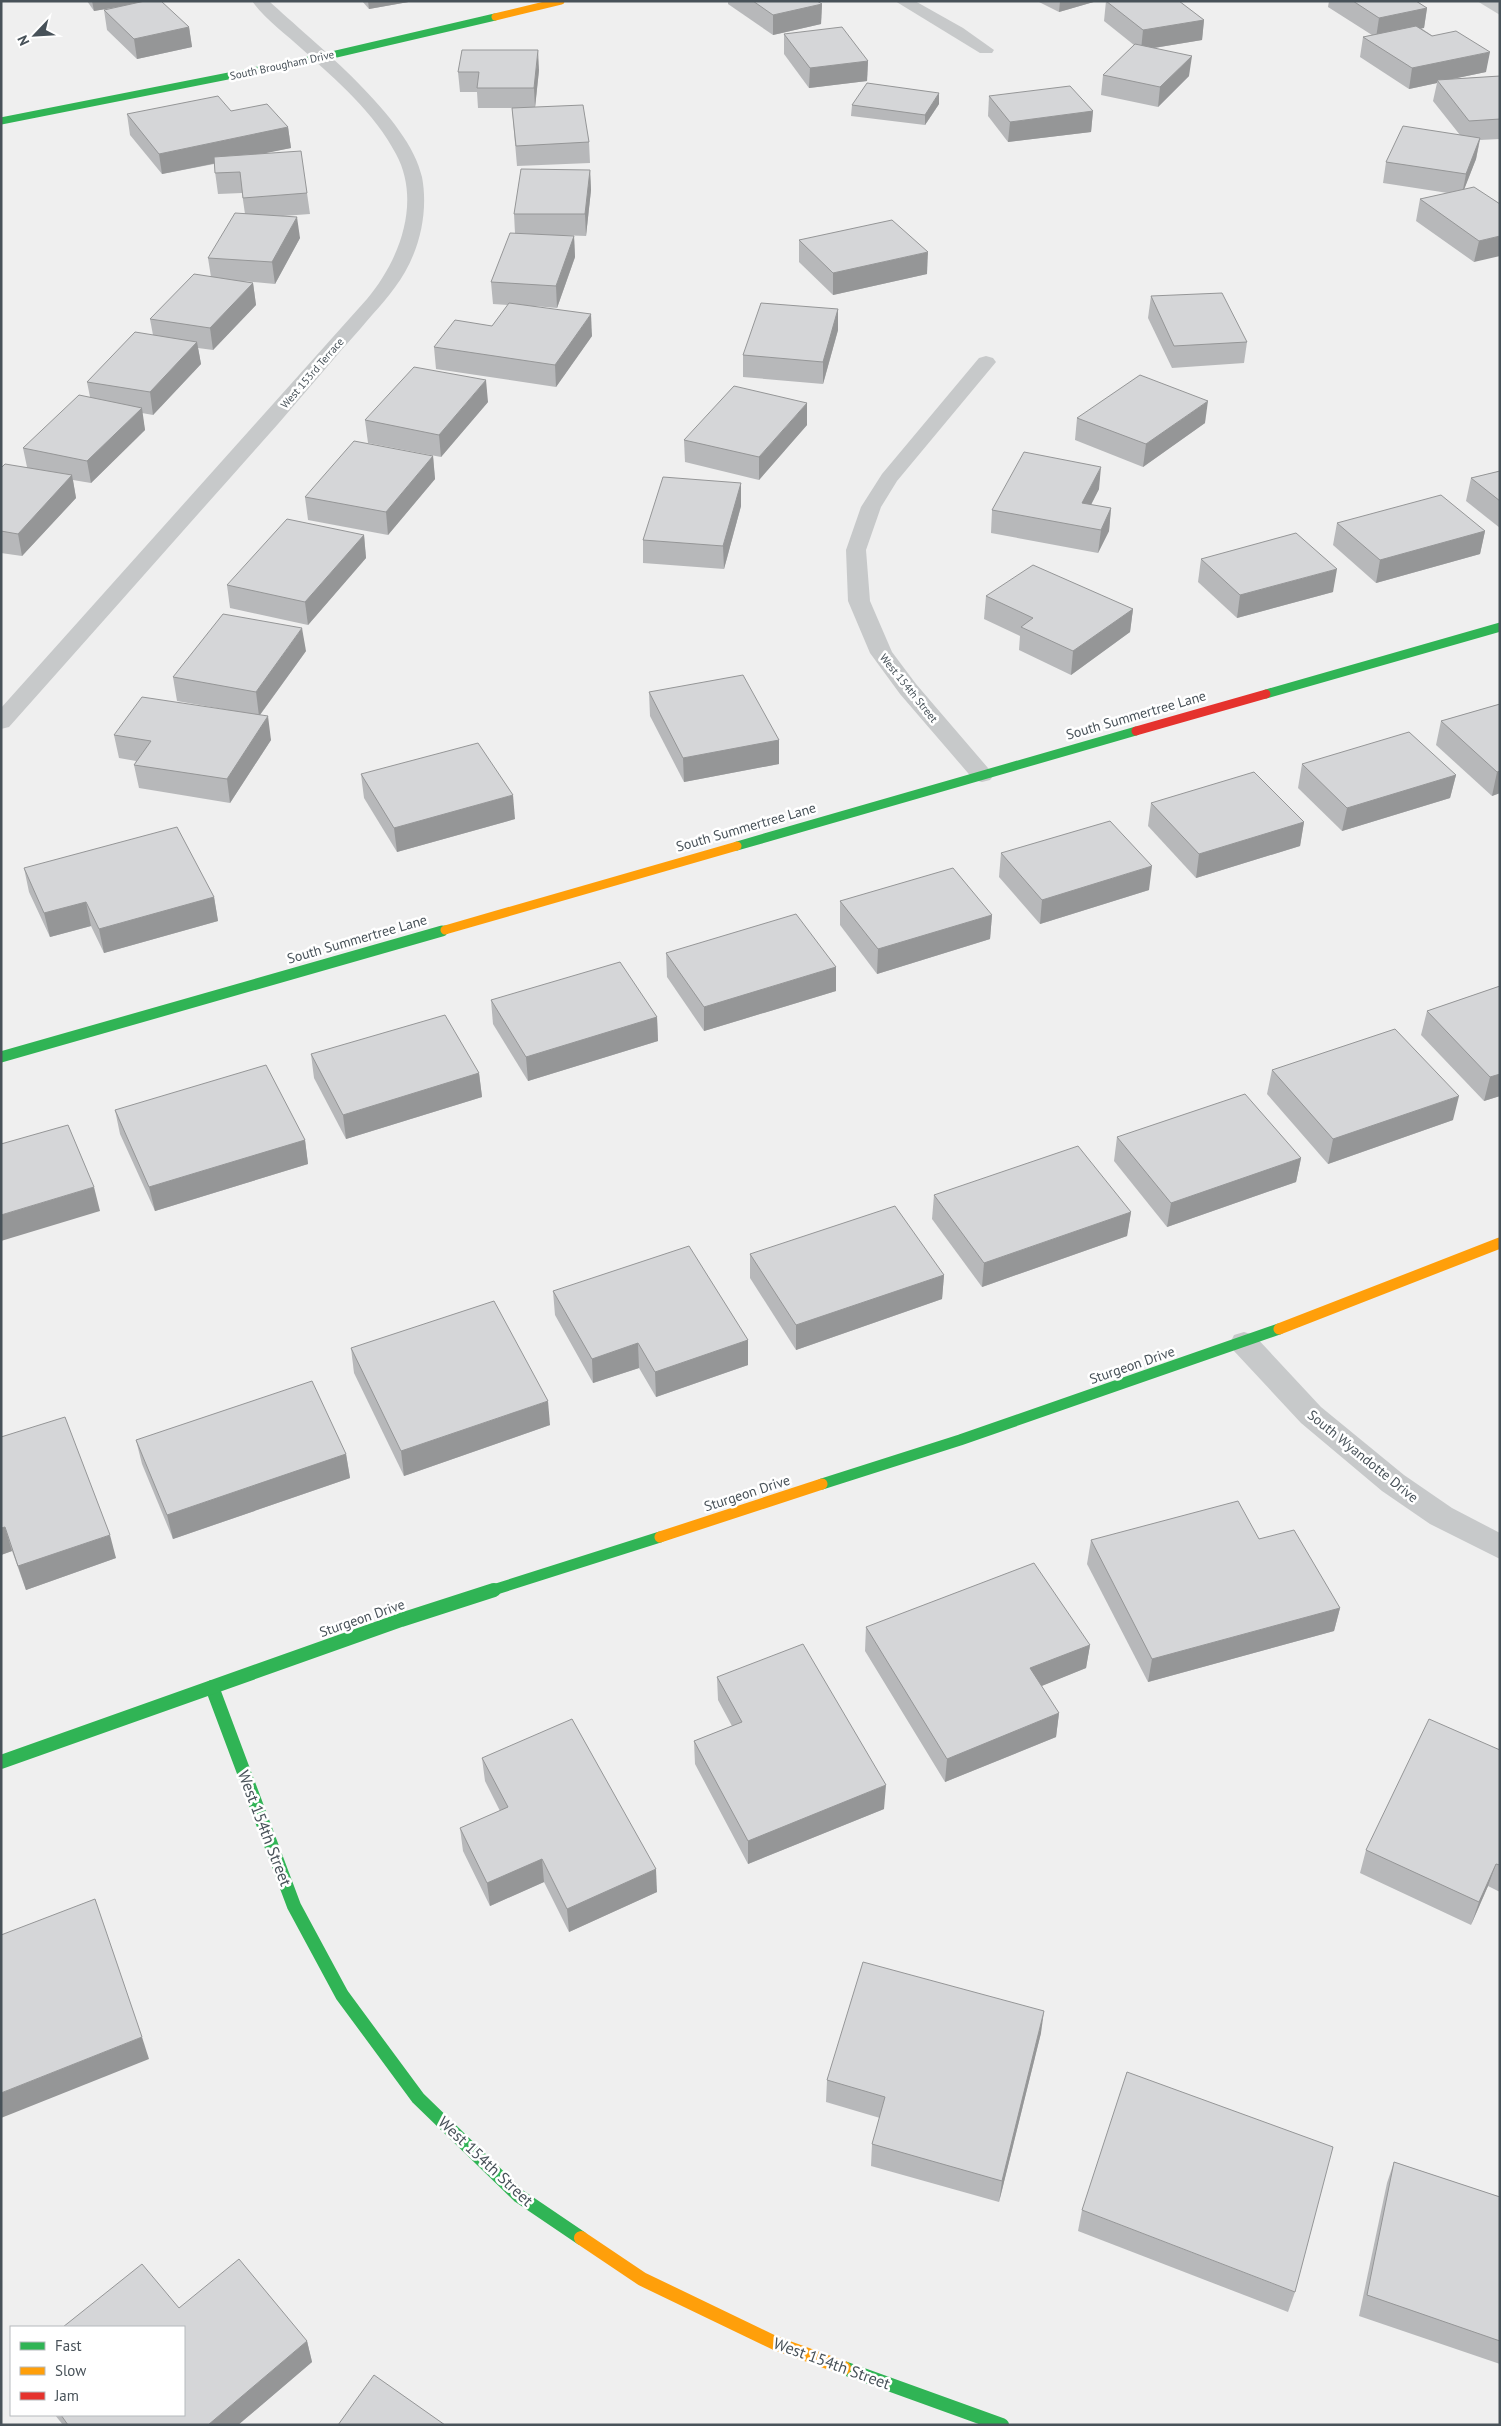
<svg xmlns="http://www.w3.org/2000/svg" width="1501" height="2426" font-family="'PT Sans',sans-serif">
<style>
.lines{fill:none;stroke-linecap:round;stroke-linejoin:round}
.street{fill:#c7c9ca;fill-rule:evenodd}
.fast-far3{stroke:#30b455;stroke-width:7}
.fast-far2{stroke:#30b455;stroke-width:9}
.fast-far1{stroke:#30b455;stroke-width:11}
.fast{stroke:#30b455;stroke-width:14}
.slow-far3{stroke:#ff9f0a;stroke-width:7}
.slow-far2{stroke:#ff9f0a;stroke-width:9}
.slow-far1{stroke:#ff9f0a;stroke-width:11}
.slow{stroke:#ff9f0a;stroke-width:14}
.jam{stroke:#e5322d;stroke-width:9}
.wall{fill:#b7b8ba}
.shaded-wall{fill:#959697}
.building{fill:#d5d6d8;stroke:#959697}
.labels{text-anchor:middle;stroke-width:5;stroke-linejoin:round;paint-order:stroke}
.far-street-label{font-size:11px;fill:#485259;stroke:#fff}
.street-label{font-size:14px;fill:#485259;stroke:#fff}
.near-street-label{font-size:16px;fill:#485259;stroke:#fff}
</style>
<rect width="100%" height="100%" fill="#efefef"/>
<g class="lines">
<!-- street -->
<g class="street">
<path d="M252 1H269C313 42 410 118 422 177 428 209 421 244 405 272 393 293 376 310 361 328 333 359 306 392 278 424 188 525 99 626 9 727L1 729V708L367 299C399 261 422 202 396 154 375 113 336 80 302 49 286 34 265 19 252 1Z"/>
<path d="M895 1H915L963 28 994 50 992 53H980Z"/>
<path d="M1477 1H1496L1500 3V15Z"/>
<path d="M986 356 993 358 996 362 897 481 881 507 866 550 870 601 892 652 916 684 994 775 990 780 982 782 974 780 900 694 870 653 848 601 846 550 861 507 882 474 979 358Z"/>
<path d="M1244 1332 1254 1335 1321 1407 1404 1475 1452 1508 1500 1533V1559L1430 1524 1382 1491 1301 1423 1234 1351 1230 1343 1234 1335Z"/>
</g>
<!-- fast-far3 -->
<path class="fast-far3" d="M1 121 319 58 495 17"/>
<!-- fast-far2 -->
<g class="fast-far2">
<path d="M1266 694 1500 627"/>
<path d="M737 846 1136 731"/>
<path d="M438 932 445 930"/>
</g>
<!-- fast-far1 -->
<g class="fast-far1">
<path d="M1 1057 442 931"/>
<path d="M822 1484 960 1440 1279 1329"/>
<path d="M490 1591 660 1537"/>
</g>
<!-- fast -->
<g class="fast">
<path d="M212 1687 294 1906 342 1995 418 2098 519 2196 581 2238"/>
<path d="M1 1762 401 1620 494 1590"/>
<path d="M844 2368 1002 2425"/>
</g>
<!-- slow-far3 -->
<path class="slow-far3" d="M495 17 561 1"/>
<!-- slow-far2 -->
<path class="slow-far2" d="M445 930 737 846"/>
<!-- slow-far1 -->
<g class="slow-far1">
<path d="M1279 1329 1500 1243"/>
<path d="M660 1537 822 1484"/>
</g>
<!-- slow -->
<path class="slow" d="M581 2238 642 2279 775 2343 844 2368"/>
<!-- jam -->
<path class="jam" d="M1136 731 1266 694"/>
</g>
<!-- wall -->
<g class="wall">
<path d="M87 1H141V2L189 27 192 47 137 59 107 30 104 10 128 5 94 11Z"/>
<path d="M362 1H414L369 9Z"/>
<path d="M728 1H817L822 4 821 24 773 35 728 4Z"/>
<path d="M1037 1H1097L1059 12Z"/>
<path d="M1106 1 1204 20 1202 40 1154 48 1189 76 1158 107 1101 95 1103 75 1134 45 1104 21Z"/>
<path d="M1329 1H1416L1427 8 1424 28H1421L1486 72 1452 79 1500 76V139L1480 140 1476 159 1464 189 1500 204 1474 262 1416 221 1420 199 1448 193 1383 183 1386 162 1460 135 1433 101 1437 83 1409 89 1360 57 1363 37 1372 35 1328 7Z"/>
<path d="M784 34 868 61 867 81 809 88 784 54Z"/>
<path d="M539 70 535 107 589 142 590 163 517 166 512 108H478L477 92H460L458 72Z"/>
<path d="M989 96 1093 111 1091 132 1008 142 988 116Z"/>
<path d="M939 104 925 125 851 116 852 105Z"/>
<path d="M231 111 288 127 291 148 264 153 307 193 310 214 283 216 300 238 275 284 242 281 253 283 256 305 213 350 198 348 201 364 153 415 142 413 145 430 91 483 73 480 76 498 22 556 1 553V468L27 467 23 448 90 397 87 382 153 335 150 319 211 277 208 258 245 214 242 193 218 194 214 164 162 174 130 135 127 114Z"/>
<path d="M590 170 591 190 586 236 559 235 574 236 575 257 557 308 534 306 592 336 556 387 436 369 434 347 492 326 508 305 493 304 491 282 515 233 514 214Z"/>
<path d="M799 240 927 274 833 295 799 262Z"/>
<path d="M1151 296 1247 342 1244 363 1172 368 1148 318Z"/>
<path d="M838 309V330L823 384 743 377V355Z"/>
<path d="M488 402 441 457 368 443 365 420Z"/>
<path d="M1077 418 1205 423 1143 467 1075 440Z"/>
<path d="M807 425 759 480 685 462 684 440Z"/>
<path d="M433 456 435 479 388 535 308 520 305 497Z"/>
<path d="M1500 471V528L1466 501 1471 478Z"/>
<path d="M741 483V506L724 569 643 563V540Z"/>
<path d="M1099 489 1091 505 1111 508 1109 531 1098 553 991 533 992 510Z"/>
<path d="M1337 523 1485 531 1480 554 1376 583 1333 545Z"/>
<path d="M364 535 366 558 308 625 230 608 227 585Z"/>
<path d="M1201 559 1333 592 1237 618 1198 582Z"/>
<path d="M986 596 1133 609 1130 632 1071 675 1019 650 1020 636 984 619Z"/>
<path d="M306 651 260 715 271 740 230 803 139 788 134 765 136 761 119 758 114 735 228 710 177 701 173 677Z"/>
<path d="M649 692 779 740V764L684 782 650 716Z"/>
<path d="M1500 704V793L1492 796 1436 745 1441 721Z"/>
<path d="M1302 764 1456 775 1450 798 1342 831 1298 788Z"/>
<path d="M361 774 515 819 397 852 364 798Z"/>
<path d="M1151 803 1304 822 1300 846 1196 878 1148 826Z"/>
<path d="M1001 853 1149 890 1040 924 999 877Z"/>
<path d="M24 868 214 897 218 921 104 953 91 926 50 937 29 892Z"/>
<path d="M840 901 992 915 990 939 877 974 840 925Z"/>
<path d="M666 953 836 967V991L704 1031 667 977Z"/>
<path d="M1500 986V1096L1484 1101 1421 1035 1427 1011Z"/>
<path d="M491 1000 657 1017 658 1041 528 1081 493 1024Z"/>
<path d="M311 1054 479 1073 482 1097 346 1139 314 1078Z"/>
<path d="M1272 1070 1453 1120 1328 1164 1267 1094Z"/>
<path d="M115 1110 305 1140 308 1164 155 1211 120 1134Z"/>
<path d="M1117 1137 1301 1158 1296 1182 1167 1227 1114 1161Z"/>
<path d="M934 1195 1131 1212 1127 1236 982 1287 932 1219Z"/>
<path d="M750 1254 944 1275 942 1299 796 1350 750 1278Z"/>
<path d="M553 1291 748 1340V1365L656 1397 639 1368 593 1383 555 1315Z"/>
<path d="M351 1348 550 1425 404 1476 354 1373Z"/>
<path d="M1 1437 116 1558 26 1590 12 1551 1 1555Z"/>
<path d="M136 1440 346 1454 350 1478 173 1539 142 1464Z"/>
<path d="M1091 1540 1340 1608 1334 1631 1148 1682 1087 1564Z"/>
<path d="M866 1627 1090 1645 1086 1668 1041 1686 1059 1713 1056 1737 945 1782 865 1651Z"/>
<path d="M717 1677 884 1809 748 1864 695 1764 694 1741 732 1726 718 1700Z"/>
<path d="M1500 1750V1892L1488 1886 1471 1925 1360 1873 1366 1850Z"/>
<path d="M482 1758 657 1892 569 1932 544 1882 490 1906 463 1851 460 1828 500 1811 485 1781Z"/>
<path d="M1041 2033 999 2202 871 2166 872 2144 880 2118 826 2102 827 2080Z"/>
<path d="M1394 2162 1500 2197V2364L1359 2316 1387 2183Z"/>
<path d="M1082 2210 1295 2292 1288 2312 1078 2231Z"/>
<path d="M179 2308 307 2341 312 2362 238 2425H63L55 2415H184Z"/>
</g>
<!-- shaded-wall -->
<g class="shaded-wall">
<path d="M92 1H141V3L94 11Z"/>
<path d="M368 1H414L369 9Z"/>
<path d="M1060 1H1097L1059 12Z"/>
<path d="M822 4 821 24 773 35V15Z"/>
<path d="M1427 8 1424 28 1376 38 1379 18Z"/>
<path d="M1204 20 1202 40 1141 50 1143 30Z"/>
<path d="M189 27 192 47 137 59 134 39Z"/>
<path d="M538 50 539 70 535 108 534 88Z"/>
<path d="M1490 52 1486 72 1438 82 1437 80V83L1409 89 1412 68Z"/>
<path d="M1192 56 1189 76 1158 107 1160 87Z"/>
<path d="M868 61 867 81 809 88 810 68Z"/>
<path d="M939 93V104L925 125V115Z"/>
<path d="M1093 111 1091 132 1008 142 1010 122Z"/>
<path d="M288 127 291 148 162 174 159 154Z"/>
<path d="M1480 138 1476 159 1462 195 1466 174Z"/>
<path d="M590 170 591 190 586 236 585 214Z"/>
<path d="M297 217 300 238 275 284 272 262Z"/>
<path d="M574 236 575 257 557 308 556 286Z"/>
<path d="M1500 236V256L1474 262 1479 241Z"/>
<path d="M928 252 927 274 833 295V273Z"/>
<path d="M253 283 256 305 213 350 210 328Z"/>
<path d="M838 309V330L823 384V362Z"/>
<path d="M591 314 592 336 556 387 555 365Z"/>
<path d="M197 342 201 364 153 415 150 392Z"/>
<path d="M486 380 488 402 441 457 439 435Z"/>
<path d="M1208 401 1205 423 1143 467 1146 444Z"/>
<path d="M807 403V425L759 480V457Z"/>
<path d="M142 408 145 430 91 483 87 461Z"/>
<path d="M433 456 435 479 388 535 386 512Z"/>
<path d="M1101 467 1099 489 1080 526 1082 503Z"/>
<path d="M72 475 76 498 22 556 18 534Z"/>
<path d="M741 483V506L724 569 723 546Z"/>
<path d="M1111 508 1109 531 1098 553 1101 530Z"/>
<path d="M1485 531 1480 554 1376 583 1380 560Z"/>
<path d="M364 535 366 558 308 625 305 602Z"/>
<path d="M1337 569 1333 592 1237 618 1240 595Z"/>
<path d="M1133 609 1130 632 1071 675 1073 651Z"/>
<path d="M302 628 306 651 259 716 256 692Z"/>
<path d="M268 716 271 740 230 803 227 779Z"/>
<path d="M779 740V764L684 782 683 758Z"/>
<path d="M1500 771V793L1492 796 1497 772Z"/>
<path d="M1456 775 1450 798 1342 831 1347 808Z"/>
<path d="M513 795 515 819 397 852 394 828Z"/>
<path d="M1304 822 1300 846 1196 878 1199 854Z"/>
<path d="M1152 866 1149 890 1040 924 1042 900Z"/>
<path d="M214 897 218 921 104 953 99 929Z"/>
<path d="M86 902 91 926 50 937 44 913Z"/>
<path d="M992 915 990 939 877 974 878 949Z"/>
<path d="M836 967V991L704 1031V1007Z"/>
<path d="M657 1017 658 1041 528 1081 526 1057Z"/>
<path d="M479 1073 482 1097 346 1139 343 1115Z"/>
<path d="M1500 1074V1096L1484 1101 1490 1077Z"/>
<path d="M1459 1096 1453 1120 1328 1164 1333 1139Z"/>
<path d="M305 1140 308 1164 155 1211 149 1187Z"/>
<path d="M1301 1158 1296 1182 1167 1227 1171 1203Z"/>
<path d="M94 1187 100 1211 1 1241V1215Z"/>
<path d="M1131 1212 1127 1236 982 1287 984 1263Z"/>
<path d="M944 1275 942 1299 796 1350V1325Z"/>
<path d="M748 1340V1365L656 1397 655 1372Z"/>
<path d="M638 1343 639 1368 593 1383 592 1359Z"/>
<path d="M548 1401 550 1425 404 1476 401 1451Z"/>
<path d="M346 1454 350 1478 173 1539 167 1515Z"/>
<path d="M5 1527 12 1551 1 1555V1528Z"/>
<path d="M110 1535 116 1558 26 1590 18 1566Z"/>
<path d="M1340 1608 1334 1631 1148 1682 1152 1659Z"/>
<path d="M1090 1645 1086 1668 1027 1692 1030 1668Z"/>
<path d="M1059 1713 1056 1737 945 1782 947 1759Z"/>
<path d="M886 1785 884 1809 748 1864V1841Z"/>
<path d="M542 1859 544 1882 490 1906 487 1883Z"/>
<path d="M1496 1864 1488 1886 1471 1925 1479 1902Z"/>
<path d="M656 1869 657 1892 569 1932 567 1909Z"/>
<path d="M1044 2011 1041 2033 999 2202 1002 2181Z"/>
<path d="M142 2037 149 2059 1 2118V2093Z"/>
<path d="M307 2341 312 2362 238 2425H208Z"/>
</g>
<!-- building -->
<g class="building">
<path d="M145 1H161L189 27 134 39 104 10Z"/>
<path d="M753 1H817L822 4 773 15Z"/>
<path d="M1106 1H1179L1204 20 1143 30Z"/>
<path d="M1353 1H1416L1427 8 1379 18Z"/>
<path d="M1416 26 1432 36 1456 31 1490 52 1412 68 1363 37Z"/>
<path d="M842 27 868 61 810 68 784 34Z"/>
<path d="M1135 44 1192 56 1160 87 1103 75Z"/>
<path d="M462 50H538L534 88H477L479 72H458Z"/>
<path d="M1500 76V119L1469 121 1437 80Z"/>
<path d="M867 83 939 93 925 115 852 105Z"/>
<path d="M1070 86 1093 111 1010 122 989 96Z"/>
<path d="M218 96 231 111 267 104 288 127 159 154 127 114Z"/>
<path d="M583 105 589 142 516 146 512 108Z"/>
<path d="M1403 126 1480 138 1466 174 1386 162Z"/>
<path d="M301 151 307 193 243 198 240 172 215 173 214 157Z"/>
<path d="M521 169 590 170 585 214H514Z"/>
<path d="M1474 187 1500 204V236L1479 241 1420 199Z"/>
<path d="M235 213 297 217 272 262 208 258Z"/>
<path d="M892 220 928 252 833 273 799 240Z"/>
<path d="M510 233 574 236 556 286 491 282Z"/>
<path d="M194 274 253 283 210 328 150 319Z"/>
<path d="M1222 293 1247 342 1174 346 1151 296Z"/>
<path d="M509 303 591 314 555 365 434 347 455 320 492 326Z"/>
<path d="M761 303 838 309 823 362 743 355Z"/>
<path d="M135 332 197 342 150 392 87 382Z"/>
<path d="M414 367 486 380 439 435 365 420Z"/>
<path d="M1140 375 1208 401 1146 444 1077 418Z"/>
<path d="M734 386 807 403 759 457 684 440Z"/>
<path d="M79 395 142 408 87 461 23 448Z"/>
<path d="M354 441 433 456 386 512 305 497Z"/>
<path d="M1024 452 1101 467 1082 503 1111 508 1101 530 992 510Z"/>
<path d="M5 464 72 475 18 534 1 531V468Z"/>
<path d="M1500 471V501L1471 478Z"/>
<path d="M663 477 741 483 723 546 643 540Z"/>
<path d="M1441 495 1485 531 1380 560 1337 523Z"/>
<path d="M287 519 364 535 305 602 227 585Z"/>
<path d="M1296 533 1337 569 1240 595 1201 559Z"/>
<path d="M1033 565 1133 609 1073 651 1021 627 1033 618 986 596Z"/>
<path d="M223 614 302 628 256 692 173 677Z"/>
<path d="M743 675 779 740 683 758 649 692Z"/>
<path d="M142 697 268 716 227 779 134 765 151 741 114 735Z"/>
<path d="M1500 704V771L1497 772 1441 721Z"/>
<path d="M1409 732 1456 775 1347 808 1302 764Z"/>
<path d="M478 743 513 795 394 828 361 774Z"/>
<path d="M1254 772 1304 822 1199 854 1151 803Z"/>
<path d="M1110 821 1152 866 1042 900 1001 853Z"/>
<path d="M177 827 214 897 99 929 86 902 44 913 24 868Z"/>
<path d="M953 868 992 915 878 949 840 901Z"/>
<path d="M796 914 836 967 704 1007 666 953Z"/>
<path d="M620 962 657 1017 526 1057 491 1000Z"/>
<path d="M1500 986V1074L1490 1077 1427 1011Z"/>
<path d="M445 1015 479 1073 343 1115 311 1054Z"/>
<path d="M1395 1029 1459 1096 1333 1139 1272 1070Z"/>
<path d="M266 1065 305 1140 149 1187 115 1110Z"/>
<path d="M1245 1094 1301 1158 1171 1203 1117 1137Z"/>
<path d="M68 1125 94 1187 1 1215V1144Z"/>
<path d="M1078 1146 1131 1212 984 1263 934 1195Z"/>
<path d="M895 1206 944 1275 796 1325 750 1254Z"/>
<path d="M689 1246 748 1340 655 1372 638 1343 592 1359 553 1291Z"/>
<path d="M494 1301 548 1401 401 1451 351 1348Z"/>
<path d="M312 1381 346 1454 167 1515 136 1440Z"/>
<path d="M65 1417 110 1535 18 1566 5 1527 1 1528V1437Z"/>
<path d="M1238 1501 1259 1539 1294 1530 1340 1608 1152 1659 1091 1540Z"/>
<path d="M1034 1563 1090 1645 1030 1668 1059 1713 947 1759 866 1627Z"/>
<path d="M803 1644 886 1785 748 1841 694 1741 742 1722 717 1677Z"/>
<path d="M572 1719 656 1869 567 1909 542 1859 487 1883 460 1828 508 1807 482 1758Z"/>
<path d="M1429 1719 1500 1750V1865L1496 1864 1479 1902 1366 1850Z"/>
<path d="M95 1899 142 2037 1 2093V1935Z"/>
<path d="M863 1962 1044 2011 1002 2181 872 2144 885 2097 827 2080Z"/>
<path d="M1127 2072 1333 2147 1295 2292 1082 2210Z"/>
<path d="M1394 2162 1500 2197V2341L1367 2295Z"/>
<path d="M239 2259 307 2341 208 2425H68L61 2415H184V2327H63L142 2264 179 2308Z"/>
<path d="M374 2375 445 2425H338Z"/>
</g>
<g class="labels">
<!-- far-street labels -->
<g class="far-street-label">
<text transform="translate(282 65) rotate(-12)" y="4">South Brougham Drive</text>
<text transform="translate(312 373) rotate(-49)" y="4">West 153rd Terrace</text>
<text transform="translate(909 688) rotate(51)" y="4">West 154th Street</text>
</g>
<!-- street labels -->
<g class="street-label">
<text transform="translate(1136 715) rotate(-16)" y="5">South Summertree Lane</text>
<text transform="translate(746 827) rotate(-16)" y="5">South Summertree Lane</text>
<text transform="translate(357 939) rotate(-16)" y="5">South Summertree Lane</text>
<text transform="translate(1132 1365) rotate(-19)" y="5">Sturgeon Drive</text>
<text transform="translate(1363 1456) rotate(39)" y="5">South Wyandotte Drive</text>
<text transform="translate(747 1493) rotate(-18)" y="5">Sturgeon Drive</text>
<text transform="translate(362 1618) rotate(-19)" y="5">Sturgeon Drive</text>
</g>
<!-- near-street labels -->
<g class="near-street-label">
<text transform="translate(265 1828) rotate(69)" y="6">West 154th Street</text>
<text transform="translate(486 2161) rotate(43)" y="6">West 154th Street</text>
<text transform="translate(832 2363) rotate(20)" y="6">West 154th Street</text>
</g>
</g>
<!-- border -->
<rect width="1501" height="2426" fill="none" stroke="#485259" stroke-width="5"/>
<!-- legend -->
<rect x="10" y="2326" width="175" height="90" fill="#ffffff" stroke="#b6babd"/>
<rect x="20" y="2342" width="25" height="8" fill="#30b455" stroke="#b6babd"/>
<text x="55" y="2351" font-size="15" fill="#485259">Fast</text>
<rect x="20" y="2367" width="25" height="8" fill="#ff9f0a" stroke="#b6babd"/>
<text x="55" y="2376" font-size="15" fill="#485259">Slow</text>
<rect x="20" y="2392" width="25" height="8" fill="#e5322d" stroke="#b6babd"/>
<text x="55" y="2401" font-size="15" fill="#485259">Jam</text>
<!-- north arrow -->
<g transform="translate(35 35) rotate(245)" stroke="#ffffff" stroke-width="4" paint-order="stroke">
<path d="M0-4L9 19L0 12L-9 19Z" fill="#485259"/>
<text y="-8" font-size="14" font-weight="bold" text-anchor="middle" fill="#485259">N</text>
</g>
</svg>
